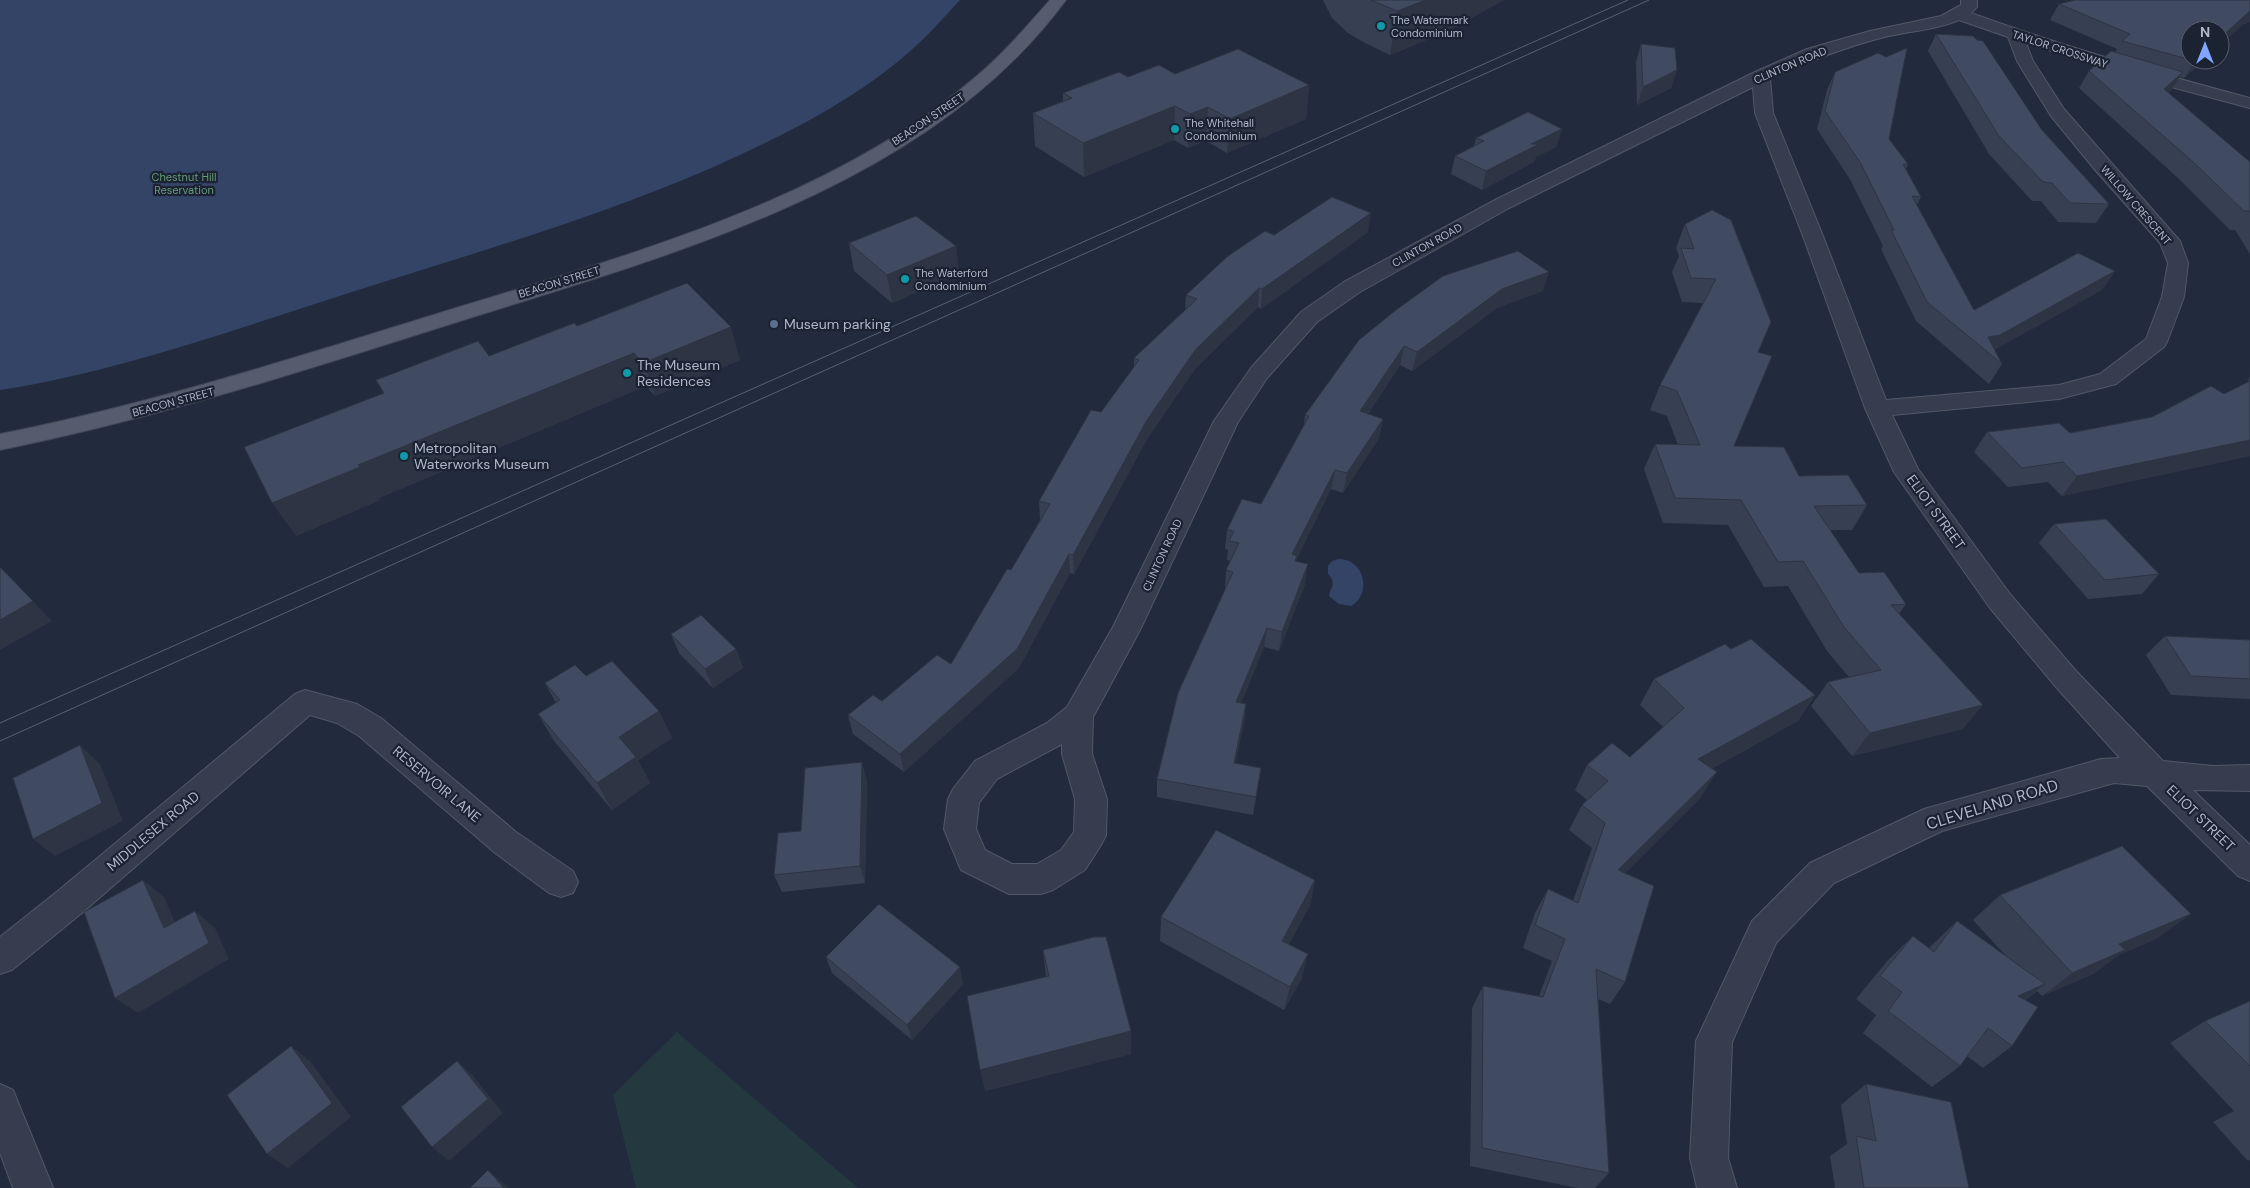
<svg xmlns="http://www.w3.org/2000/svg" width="2250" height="1188" font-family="'DM Sans',sans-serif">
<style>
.green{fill:#24393f}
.water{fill:#344466}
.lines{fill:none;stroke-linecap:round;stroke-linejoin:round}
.minor-casing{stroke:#515868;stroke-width:2}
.major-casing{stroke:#3f4656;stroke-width:2}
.minor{fill:#363d4e;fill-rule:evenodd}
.major{fill:#545c6e;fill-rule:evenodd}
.tram{stroke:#576175;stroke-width:1}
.wall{fill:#374053}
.shaded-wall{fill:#2d3443}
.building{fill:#404a60;stroke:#2d3443}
.culture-dot{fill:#0f9aa8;stroke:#1b2232;stroke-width:2}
.service-dot{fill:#5c6f8a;stroke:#1b2232;stroke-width:2}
.labels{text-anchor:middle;stroke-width:4.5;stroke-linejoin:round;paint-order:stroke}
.far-poi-label{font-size:11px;fill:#b1b8c9;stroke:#1b2232;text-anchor:start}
.far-street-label{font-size:11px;fill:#b1b8c9;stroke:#1b2232}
.far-park-label{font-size:11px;fill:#679b78;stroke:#1b2232}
.poi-label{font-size:14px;fill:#b1b8c9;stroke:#1b2232;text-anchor:start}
.street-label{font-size:14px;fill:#b1b8c9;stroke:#1b2232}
.near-street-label{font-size:16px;fill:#b1b8c9;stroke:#1b2232}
</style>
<rect width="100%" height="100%" fill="#222b3e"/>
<!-- green -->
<path class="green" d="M677 1032 858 1188H636L613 1095Z"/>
<!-- water -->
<g class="water">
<path d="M0 0H960C943 18 927 37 908 53 860 95 800 127 742 154 618 212 486 249 355 291 239 328 121 371 0 390Z"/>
<path d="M1339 559C1365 559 1372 595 1351 606L1339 604 1329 596C1331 586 1337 583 1328 574V566L1332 561Z"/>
</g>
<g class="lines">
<defs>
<g id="minor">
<path d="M1961 0H1977V7L1971 13C2062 46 2156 73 2250 98V108L2134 77 2026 43 2033 61 2064 109 2180 241 2188 263 2184 297 2167 342 2164 347 2116 384 2059 399 1892 415 1918 469 2010 594 2076 671 2163 761 2213 766 2250 765V791L2193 790 2250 845V881L2238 876 2147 786 2114 783 1942 831 1834 883 1776 943 1732 1042 1728 1158 1737 1188H1697L1690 1158 1696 1041 1752 921 1810 863 1924 809 2101 759 2120 758 2056 687 1990 608 1894 472 1865 408 1803 236 1755 113 1753 87 1509 208 1360 292 1317 322 1267 378 1238 422 1140 630 1093 717 1092 754 1107 799 1106 835 1101 845 1085 870 1053 890 1041 894H1009L961 870 944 829 948 799 953 789 975 761 1047 723 1067 707 1113 627 1214 421 1251 368 1301 312 1344 282 1495 200 1755 72 1807 49 1870 31 1941 16 1961 5ZM1959 20 2008 37 2017 61 2051 116 2096 171 2160 243 2168 263 2162 297 2146 339 2100 374 2059 385 1886 400 1823 236 1773 113 1770 78C1805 63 1840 49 1877 39 1904 31 1934 31 1959 20ZM1062 744V754L1075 799 1074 832 1061 850 1037 864H1012L985 850 976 829 979 803 997 779Z"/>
<path d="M305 690 357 704 381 718 516 832 573 871 578 882 573 893 561 897 549 893 494 852 359 736 337 723 310 715 83 912 12 970 0 974V937L59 890 295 694Z"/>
<path d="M0 1084 13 1090 53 1188H13L0 1153Z"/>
</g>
<path id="major" d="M1050 0H1066C924 193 654 259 438 328 293 374 149 420 0 450V434C146 405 288 360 430 316 614 259 829 204 978 75 1004 53 1027 26 1050 0Z"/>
</defs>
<!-- minor casing -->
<use href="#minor" class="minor-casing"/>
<!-- major casing -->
<use href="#major" class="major-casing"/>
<!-- minor -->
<use href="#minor" class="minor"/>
<!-- major -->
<use href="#major" class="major"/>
<!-- tram -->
<g class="tram">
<path d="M0 723 1628 0"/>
<path d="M0 741 1649 0"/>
</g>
</g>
<!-- wall -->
<g class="wall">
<path d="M1323 0H1504L1448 31 1390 55 1365 43 1348 33 1332 18Z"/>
<path d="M2071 0H2250L2242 25 2184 78 2180 77 2172 89 2168 93 2250 162V254L2235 230H2230L2178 178 2079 88 2089 71 2115 52 2117 49 2050 20 2059 4 2073 1Z"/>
<path d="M1936 34 2042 130 2109 204 2096 223 2058 222 2041 201H2032L1989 154 1928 51Z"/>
<path d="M1641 44 1677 70 1671 88 1637 105 1636 62Z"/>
<path d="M1835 72 1889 139 1908 164 1906 169 1921 197 1917 205 1974 310 2115 271 2102 290 1994 350 2002 364 1989 384 1916 321 1881 249 1883 246 1851 181 1817 129 1827 90Z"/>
<path d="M1175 74 1309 85 1306 119 1227 153 1206 141 1188 148 1174 140 1084 177 1035 146 1033 113 1063 101V93L1128 77Z"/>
<path d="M1562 129 1556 147 1536 157 1534 162 1482 190 1451 174 1455 156 1474 146 1476 138Z"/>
<path d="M1685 224 1758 352 1734 446 1799 476 1867 505 1852 530H1830L1859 573 1906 604 1899 614 1963 729 1852 756 1811 706 1828 682 1849 677 1827 651 1788 586 1764 587 1728 525 1663 523 1644 469 1655 444 1678 445 1667 416 1650 410 1660 385 1703 303 1682 302 1672 272 1679 256 1676 248Z"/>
<path d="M1368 232 1261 309 1258 307 1195 369 1147 439 1074 574 1070 573 1019 668 904 772 853 734 848 715 882 701 951 664 1011 570 1040 520 1039 501 1134 368V358L1185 310 1186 295 1274 235Z"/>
<path d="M849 243 956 246 959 274 892 303 854 271Z"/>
<path d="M1543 291 1497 308 1412 371 1400 365 1368 414 1383 419 1379 438 1343 493 1331 489 1297 558 1296 561 1305 584 1279 651 1264 647 1241 703 1246 704 1244 722 1235 763 1261 768 1253 815 1157 797V779L1225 589 1226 570 1231 561 1227 560 1228 550 1225 549 1227 530 1261 504 1304 425 1305 415 1359 340Z"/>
<path d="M577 326 740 360 655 396 646 386 379 498 380 500 296 536 384 393 376 380 489 356Z"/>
<path d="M2250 375V456L2062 496 2048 482 2008 487 1974 452 1987 432 2070 433 2152 417 2224 394 2248 382Z"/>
<path d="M2054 524 2159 574 2142 594 2088 599 2039 543Z"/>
<path d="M671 634 736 649 743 668 713 688 679 653Z"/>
<path d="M2165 636 2250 640V699L2171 695 2146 655Z"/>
<path d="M1731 649 1815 695 1798 721 1711 769 1701 797 1625 873V982L1610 1004 1598 999 1609 1173 1595 1188H1577L1470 1166 1472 1008 1483 986 1539 996 1552 961 1523 948 1535 913 1548 889 1573 901 1592 848 1569 830 1582 805 1587 800 1575 790 1587 765 1630 757 1663 727 1640 705 1654 679Z"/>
<path d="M586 676 659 711 672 738 638 760 650 783 612 810 554 741 538 714 556 703 545 683Z"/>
<path d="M867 781 865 883 782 892 774 875 801 831Z"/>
<path d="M1315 880 1310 905 1289 944 1302 978 1284 1010 1160 941 1161 917Z"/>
<path d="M2000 895 2158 938 2119 955 2093 974 2042 996 2037 991 2025 1000 2012 1046 1983 1068 1967 1056 1960 1066 1932 1087 1863 1033 1876 1015 1856 999 1888 960 1913 936 1929 948 1957 921 2006 956 1973 920Z"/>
<path d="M1043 950 1131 1054 985 1091 1046 977Z"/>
<path d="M826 957 963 984 912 1040 832 973Z"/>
<path d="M2250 1001V1160L2248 1161 2213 1122 2234 1111 2170 1043 2205 1021Z"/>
<path d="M1866 1084 1969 1188H1835L1830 1156 1847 1144 1841 1105Z"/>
</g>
<!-- shaded-wall -->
<g class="shaded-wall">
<path d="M1426 0H1504L1448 31 1390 55 1397 11Z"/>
<path d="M2250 11V22L2242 25 2220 45V38Z"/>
<path d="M2196 60H2204L2184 78 2195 61Z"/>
<path d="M1677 70 1671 88 1637 105 1643 87Z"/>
<path d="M2183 72 2172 89 2152 107 2164 89Z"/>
<path d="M1309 85 1306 119 1227 153 1230 119Z"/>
<path d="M1175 106 1174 140 1084 177 1083 143Z"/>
<path d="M1208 107 1206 141 1188 148 1190 114Z"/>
<path d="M1562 129 1556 147 1536 157 1534 162 1482 190 1486 171 1531 144Z"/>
<path d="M1371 213 1368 232 1261 309 1262 289Z"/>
<path d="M956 246 959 274 892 303 887 275Z"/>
<path d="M2115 271 2102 290 1987 354 1988 337Z"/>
<path d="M1549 272 1543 291 1497 308 1412 371 1417 352 1502 289Z"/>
<path d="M1259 288 1258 307 1195 369 1147 439 1074 574 1073 555 1147 420 1196 349Z"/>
<path d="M731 327 740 360 655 396 643 363Z"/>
<path d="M1404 346 1400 365 1357 431 1360 411Z"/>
<path d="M634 353 646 386 379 498 380 500 296 536 272 503 358 465Z"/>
<path d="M1383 419 1379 438 1343 493 1347 473Z"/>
<path d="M2250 440V456L2062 496 2077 476Z"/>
<path d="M1335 470 1331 489 1297 558 1294 575 1292 554Z"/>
<path d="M1069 554 1070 573 1019 668 904 772 900 754Z"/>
<path d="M1308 564 1305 584 1279 651 1282 632Z"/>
<path d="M0 567 52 621 0 650Z"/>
<path d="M1267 628 1264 647 1234 721 1236 702Z"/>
<path d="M736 649 743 668 713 688 705 669Z"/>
<path d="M1815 695 1798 721 1683 784 1698 759Z"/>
<path d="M1246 704 1244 722 1232 781 1234 763Z"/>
<path d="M1983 705 1963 729 1852 756 1870 733Z"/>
<path d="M659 711 672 738 638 760 650 783 612 810 597 783 619 737Z"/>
<path d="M80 745 100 764 123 821 55 856 33 839Z"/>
<path d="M862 762 867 781 865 883 860 866Z"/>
<path d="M1717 772 1701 797 1604 894 1618 870Z"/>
<path d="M143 880 164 897 185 945 164 928Z"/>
<path d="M1315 880 1310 905 1277 965 1282 941Z"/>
<path d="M195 911 215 928 229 959 138 1013 115 998Z"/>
<path d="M2191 914 2158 938 2119 955 2093 974 2042 996 2072 973 2119 944Z"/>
<path d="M1308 954 1302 978 1284 1010 1290 987Z"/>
<path d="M960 967 963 984 912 1040 907 1025Z"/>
<path d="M2045 984 2015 1007 2018 996Z"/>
<path d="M1131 1031V1054L985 1091 980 1070Z"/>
<path d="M291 1046 310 1061 351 1117 288 1168 267 1154Z"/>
<path d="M457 1061 473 1076 503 1113 449 1161 432 1147Z"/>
<path d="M488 1170 509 1188H504Z"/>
</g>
<!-- building -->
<g class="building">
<path d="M1371 0H1426L1397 11Z"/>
<path d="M2075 0H2250V11L2220 38V30H2190V60H2196L2195 61 2122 41 2130 34 2059 4Z"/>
<path d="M1936 34 1973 36 1977 40 1983 41 2042 130 2109 204 2070 203 2052 183 2043 182 1999 136Z"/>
<path d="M1641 44 1675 48 1677 70 1643 87Z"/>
<path d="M1907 48 1889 139 1908 164H1903L1921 197 1912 196 1974 310 2078 253 2115 271 2000 335 1988 337 2002 364 1927 302 1891 230H1894L1860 162 1825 111 1835 72 1878 53 1886 57Z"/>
<path d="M1238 49 1309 85 1230 119 1208 107 1190 114 1175 106 1083 143 1033 113 1072 98 1063 93 1119 72 1128 77 1159 65 1175 74Z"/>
<path d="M2111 51 2183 72 2164 89 2250 162V212L2249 211H2244L2190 159 2089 71Z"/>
<path d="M1528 112 1562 129 1531 144H1539L1486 171 1455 156 1484 141 1476 138Z"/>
<path d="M1332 197 1371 213 1262 289 1259 288 1196 349 1147 420 1073 555 1069 554 1017 649 900 754 848 715 873 695 882 701 937 655 951 664 1007 569 1011 570 1050 504 1039 501 1091 410 1101 412 1139 360 1134 358 1197 299 1186 295 1228 256 1265 231 1274 235Z"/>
<path d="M1712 210 1731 220 1771 322 1758 352 1772 356 1734 446 1784 447 1799 476 1848 475 1867 505 1814 506 1859 573 1884 572 1906 604 1891 605 1983 705 1870 733 1828 682 1881 670 1844 627 1803 561 1778 562 1741 500 1675 498 1655 444 1700 445 1677 391 1660 385 1716 279 1691 278 1681 248 1694 249 1685 224Z"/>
<path d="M916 216 956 246 887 275 849 243Z"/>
<path d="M1518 251 1549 272 1502 289 1417 352 1404 346 1360 411 1383 419 1347 473 1335 470 1292 554 1297 556 1295 561 1308 564 1282 632 1267 628 1236 702 1246 704 1234 763 1261 768 1256 797 1157 779 1178 693 1233 572 1226 570 1239 543 1229 541 1234 531 1227 530 1242 499 1261 504 1309 416 1305 415 1359 340 1396 310 1443 276Z"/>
<path d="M687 283 731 327 643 363 634 353 358 465 360 467 272 503 244 447 384 393 376 380 478 341 489 356 574 323 577 326Z"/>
<path d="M2250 381V440L2077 476 2063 462 2022 468 1987 432 2059 423 2070 433 2152 417 2211 386 2224 394Z"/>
<path d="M2106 519 2159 574 2105 580 2054 524Z"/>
<path d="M0 567 33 601 0 620Z"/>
<path d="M701 615 736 649 705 669 671 634Z"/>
<path d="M2165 636 2250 640V679L2191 676Z"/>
<path d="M1751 639 1815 695 1698 759 1717 772 1618 870 1654 886 1625 982 1596 969 1609 1173 1482 1148 1483 986 1543 997 1565 939 1535 925 1548 889 1578 903 1605 823 1582 805 1608 781 1587 765 1612 743 1630 757 1684 708 1654 679 1725 644 1731 649Z"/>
<path d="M612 661 659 711 619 737 636 757 597 783 538 714 560 700 545 683 575 665 586 676Z"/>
<path d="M80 745 102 803 33 839 13 778Z"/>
<path d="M862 762 860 866 774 875 778 833 801 831 805 768Z"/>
<path d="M1216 830 1315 880 1282 941 1308 954 1290 987 1161 917Z"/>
<path d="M2122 846 2191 914 2119 944 2125 950 2072 973 2000 895Z"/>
<path d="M143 880 164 928 195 911 209 943 115 998 84 912Z"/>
<path d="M879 904 960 967 907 1025 826 957Z"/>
<path d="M1957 921 2045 984 2018 996 2038 1007 2012 1046 1988 1028 1960 1066 1888 1011 1902 992 1880 976 1913 936 1934 952Z"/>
<path d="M1094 937H1106L1131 1031 980 1070 967 996 1049 976 1043 950Z"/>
<path d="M2250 1001V1066L2205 1021Z"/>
<path d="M291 1046 332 1103 267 1154 227 1095Z"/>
<path d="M457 1061 488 1099 432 1147 401 1107Z"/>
<path d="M1866 1084 1951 1102 1969 1188H1864L1856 1136 1876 1141Z"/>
<path d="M488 1170 504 1188H470Z"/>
</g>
<!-- markers -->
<g class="culture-dot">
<circle cx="1381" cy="26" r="5"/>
<circle cx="1175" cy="129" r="5"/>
<circle cx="905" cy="279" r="5"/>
<circle cx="627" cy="373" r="5"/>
<circle cx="404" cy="456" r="5"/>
</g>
<circle class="service-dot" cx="774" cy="324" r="5"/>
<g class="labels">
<!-- far-poi labels -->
<g class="far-poi-label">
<text x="1391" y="24">The Watermark<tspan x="1391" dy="13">Condominium</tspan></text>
<text x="1185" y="127">The Whitehall<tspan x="1185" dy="13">Condominium</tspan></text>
<text x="915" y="277">The Waterford<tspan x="915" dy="13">Condominium</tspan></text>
</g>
<!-- far-street labels -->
<g class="far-street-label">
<text transform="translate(2060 49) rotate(18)" y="4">TAYLOR CROSSWAY</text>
<text transform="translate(1790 65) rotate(-23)" y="4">CLINTON ROAD</text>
<text transform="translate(928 119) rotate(-34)" y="4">BEACON STREET</text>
<text transform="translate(2136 205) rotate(49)" y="4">WILLOW CRESCENT</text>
<text transform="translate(1427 245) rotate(-29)" y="4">CLINTON ROAD</text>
<text transform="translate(559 282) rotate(-17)" y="4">BEACON STREET</text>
<text transform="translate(173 402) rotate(-15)" y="4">BEACON STREET</text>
<text transform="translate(1162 555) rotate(-65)" y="4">CLINTON ROAD</text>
</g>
<!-- far-park labels -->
<g class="far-park-label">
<text x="184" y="181">Chestnut Hill<tspan x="184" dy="13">Reservation</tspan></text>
</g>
<!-- poi labels -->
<g class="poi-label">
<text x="784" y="329">Museum parking</text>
<text x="637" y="370">The Museum<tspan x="637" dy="16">Residences</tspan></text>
<text x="414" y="453">Metropolitan<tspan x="414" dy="16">Waterworks Museum</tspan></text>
</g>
<!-- street labels -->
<g class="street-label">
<text transform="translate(1936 512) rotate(54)" y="5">ELIOT STREET</text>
<text transform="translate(437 784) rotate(40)" y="5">RESERVOIR LANE</text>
<text transform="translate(2201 818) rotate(44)" y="5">ELIOT STREET</text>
<text transform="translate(153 831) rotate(-40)" y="5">MIDDLESEX ROAD</text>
</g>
<!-- near-street labels -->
<g class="near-street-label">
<text transform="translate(1992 804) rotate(-17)" y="6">CLEVELAND ROAD</text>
</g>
</g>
<!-- north arrow -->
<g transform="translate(2205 45)"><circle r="24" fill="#1b2232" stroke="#575e6e"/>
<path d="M0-4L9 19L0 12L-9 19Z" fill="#82a5fe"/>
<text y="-8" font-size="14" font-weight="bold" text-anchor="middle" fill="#b1b8c9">N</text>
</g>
</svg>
